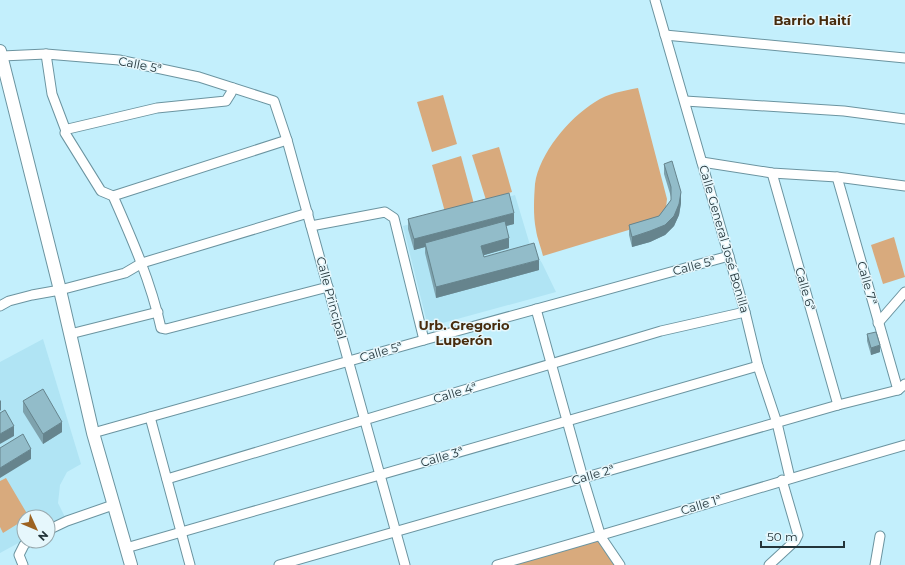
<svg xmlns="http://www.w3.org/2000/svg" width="905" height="565" font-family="Montserrat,sans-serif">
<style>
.built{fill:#b0e4f4}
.green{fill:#d8aa7d}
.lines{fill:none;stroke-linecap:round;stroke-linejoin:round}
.minor-casing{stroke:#6b94a0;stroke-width:11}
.tertiary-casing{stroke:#6b94a0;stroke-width:14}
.minor{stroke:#fff;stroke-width:9}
.tertiary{stroke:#fff;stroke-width:12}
.wall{fill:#7ea2ad}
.shaded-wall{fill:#66848d}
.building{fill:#92bcc9;stroke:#66848d}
.labels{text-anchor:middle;stroke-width:3;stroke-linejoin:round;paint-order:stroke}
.street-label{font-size:12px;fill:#233439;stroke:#e6f7fc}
.neighbourhood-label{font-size:13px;font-weight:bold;fill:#472b0d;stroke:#e6f7fc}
</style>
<rect width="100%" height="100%" fill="#c3effc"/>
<!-- built -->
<g class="built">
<path d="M515 195 530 245 542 263 556 292 428 327 403 226Z"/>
<path d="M43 339 81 464 67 472 60 485 58 503 65 517 48 527V517H24V540L0 553V362Z"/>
</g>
<!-- green -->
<g class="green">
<path d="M638 88 667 199 666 208 655 222 543 256C541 247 537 238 536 230 533 215 534 198 535 184 539 154 569 118 595 102 608 93 623 91 638 88Z"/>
<path d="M443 95 457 144 432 152 417 102Z"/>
<path d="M499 147 512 192 486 200 472 155Z"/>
<path d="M461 156 474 204 445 212 432 165Z"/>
<path d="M894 237 905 277 883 284 871 245Z"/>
<path d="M6 478 29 517H24V520L3 533 0 527V481Z"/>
<path d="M601 537 620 565H498Z"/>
</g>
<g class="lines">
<defs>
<g id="minor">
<path d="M655 0 745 312 758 366 777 423 790 478"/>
<path d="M665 35 905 58"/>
<path d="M46 54 52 94 66 131 65 133 101 191 113 196C132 239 151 282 161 328L166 329 328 287"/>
<path d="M2 56 46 54 119 60 199 77 274 101 287 140 405 565"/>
<path d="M685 101 844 111 905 119"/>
<path d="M66 131 68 129 157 108 226 101 231 93 233 88"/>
<path d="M702 162 772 173 837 177 905 186"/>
<path d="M772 173 838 405"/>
<path d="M837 177 898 390"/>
<path d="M113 196 287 140"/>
<path d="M311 226 385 212 394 218 424 340"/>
<path d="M0 306 9 301 32 295 60 290 125 273 142 263 308 213"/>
<path d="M536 309 583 478 601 537 620 565"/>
<path d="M878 323 905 292"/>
<path d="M70 334 158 312"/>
<path d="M150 417 424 340 729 256"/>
<path d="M93 433 150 417 190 565"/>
<path d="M167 479 661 331 745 312"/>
<path d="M48 530 67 521 113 505"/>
<path d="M126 548 758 366"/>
<path d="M23 565 19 555 24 545 29 541"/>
<path d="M279 565 838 405 898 390 905 384"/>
<path d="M497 565C634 527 769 484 905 445"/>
<path d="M769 565 795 541 798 535 782 480"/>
<path d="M875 565 880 536"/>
</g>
<path id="tertiary" d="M0 51 60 290 93 433 131 565"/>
</defs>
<!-- minor casing -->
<use href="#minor" class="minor-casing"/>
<!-- tertiary casing -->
<use href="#tertiary" class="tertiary-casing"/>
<!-- minor -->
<use href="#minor" class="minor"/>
<!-- tertiary -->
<use href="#tertiary" class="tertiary"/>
</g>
<!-- wall -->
<g class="wall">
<path d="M664 164 681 203 679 215 674 226 665 235 650 242 632 247 629 235V225L659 216 671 200V197L664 174Z"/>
<path d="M408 219 514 224 506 226 509 248 484 255V257L539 270 436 298 425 253V247L414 250 408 229Z"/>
<path d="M867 334 880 352 871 355 867 341Z"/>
<path d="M23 401 62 432 43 444 23 412Z"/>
</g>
<!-- shaded-wall -->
<g class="shaded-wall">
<path d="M681 192V203L679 215 674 226 665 235 650 242 632 247V237L650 231Z"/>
<path d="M514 213V224L425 247V243V247L414 250V239Z"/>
<path d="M509 238V248L481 256V246Z"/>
<path d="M539 260V270L436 298V287Z"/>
<path d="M880 345V352L871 355V348Z"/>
<path d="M1 400V410L0 411V401Z"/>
<path d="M62 422V432L43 444V434Z"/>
<path d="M14 426V436L0 444V434Z"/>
<path d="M31 449V459L0 478V468Z"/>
</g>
<!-- building -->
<g class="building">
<path d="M672 161 681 192 679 204 674 216 665 225 650 231 632 237 629 225 659 216 671 200V187L664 164Z"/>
<path d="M509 193 514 213 414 239 408 219Z"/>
<path d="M505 221 509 238 481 246 484 257 534 243 539 260 436 287 425 243Z"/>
<path d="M876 332 880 345 871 348 867 334Z"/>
<path d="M43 389 62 422 43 434 23 401Z"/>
<path d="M5 410 14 426 0 434V413Z"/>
<path d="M23 434 31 449 0 468V448Z"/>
</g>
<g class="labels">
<!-- street labels -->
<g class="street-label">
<text transform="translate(140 65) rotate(11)" y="4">Calle 5ª</text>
<text transform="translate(724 239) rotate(74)" y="4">Calle General José Bonilla</text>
<text transform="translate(694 266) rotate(-15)" y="4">Calle 5ª</text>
<text transform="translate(867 283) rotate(74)" y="4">Calle 7ª</text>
<text transform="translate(805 289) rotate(74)" y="4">Calle 6ª</text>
<text transform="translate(331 298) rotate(75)" y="4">Calle Principal</text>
<text transform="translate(381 352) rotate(-16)" y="4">Calle 5ª</text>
<text transform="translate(455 393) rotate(-17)" y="4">Calle 4ª</text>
<text transform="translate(442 457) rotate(-16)" y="4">Calle 3ª</text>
<text transform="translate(593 475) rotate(-16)" y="4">Calle 2ª</text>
<text transform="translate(701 505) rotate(-17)" y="4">Calle 1ª</text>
</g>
<!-- neighbourhood labels -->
<g class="neighbourhood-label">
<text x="812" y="25">Barrio Haití</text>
<text x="464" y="330">Urb. Gregorio<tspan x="464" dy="15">Luperón</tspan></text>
</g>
</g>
<!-- north arrow -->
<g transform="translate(36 529) rotate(134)"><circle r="19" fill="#e6f7fc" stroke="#98a9ae"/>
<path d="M0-3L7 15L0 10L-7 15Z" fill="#9c6221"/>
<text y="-6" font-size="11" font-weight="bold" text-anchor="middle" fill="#233439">N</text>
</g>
<!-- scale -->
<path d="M761 541v6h83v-6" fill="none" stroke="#233439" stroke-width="2"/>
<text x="767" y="541" font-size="12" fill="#233439" stroke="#e6f7fc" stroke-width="3" paint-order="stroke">50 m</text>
</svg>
